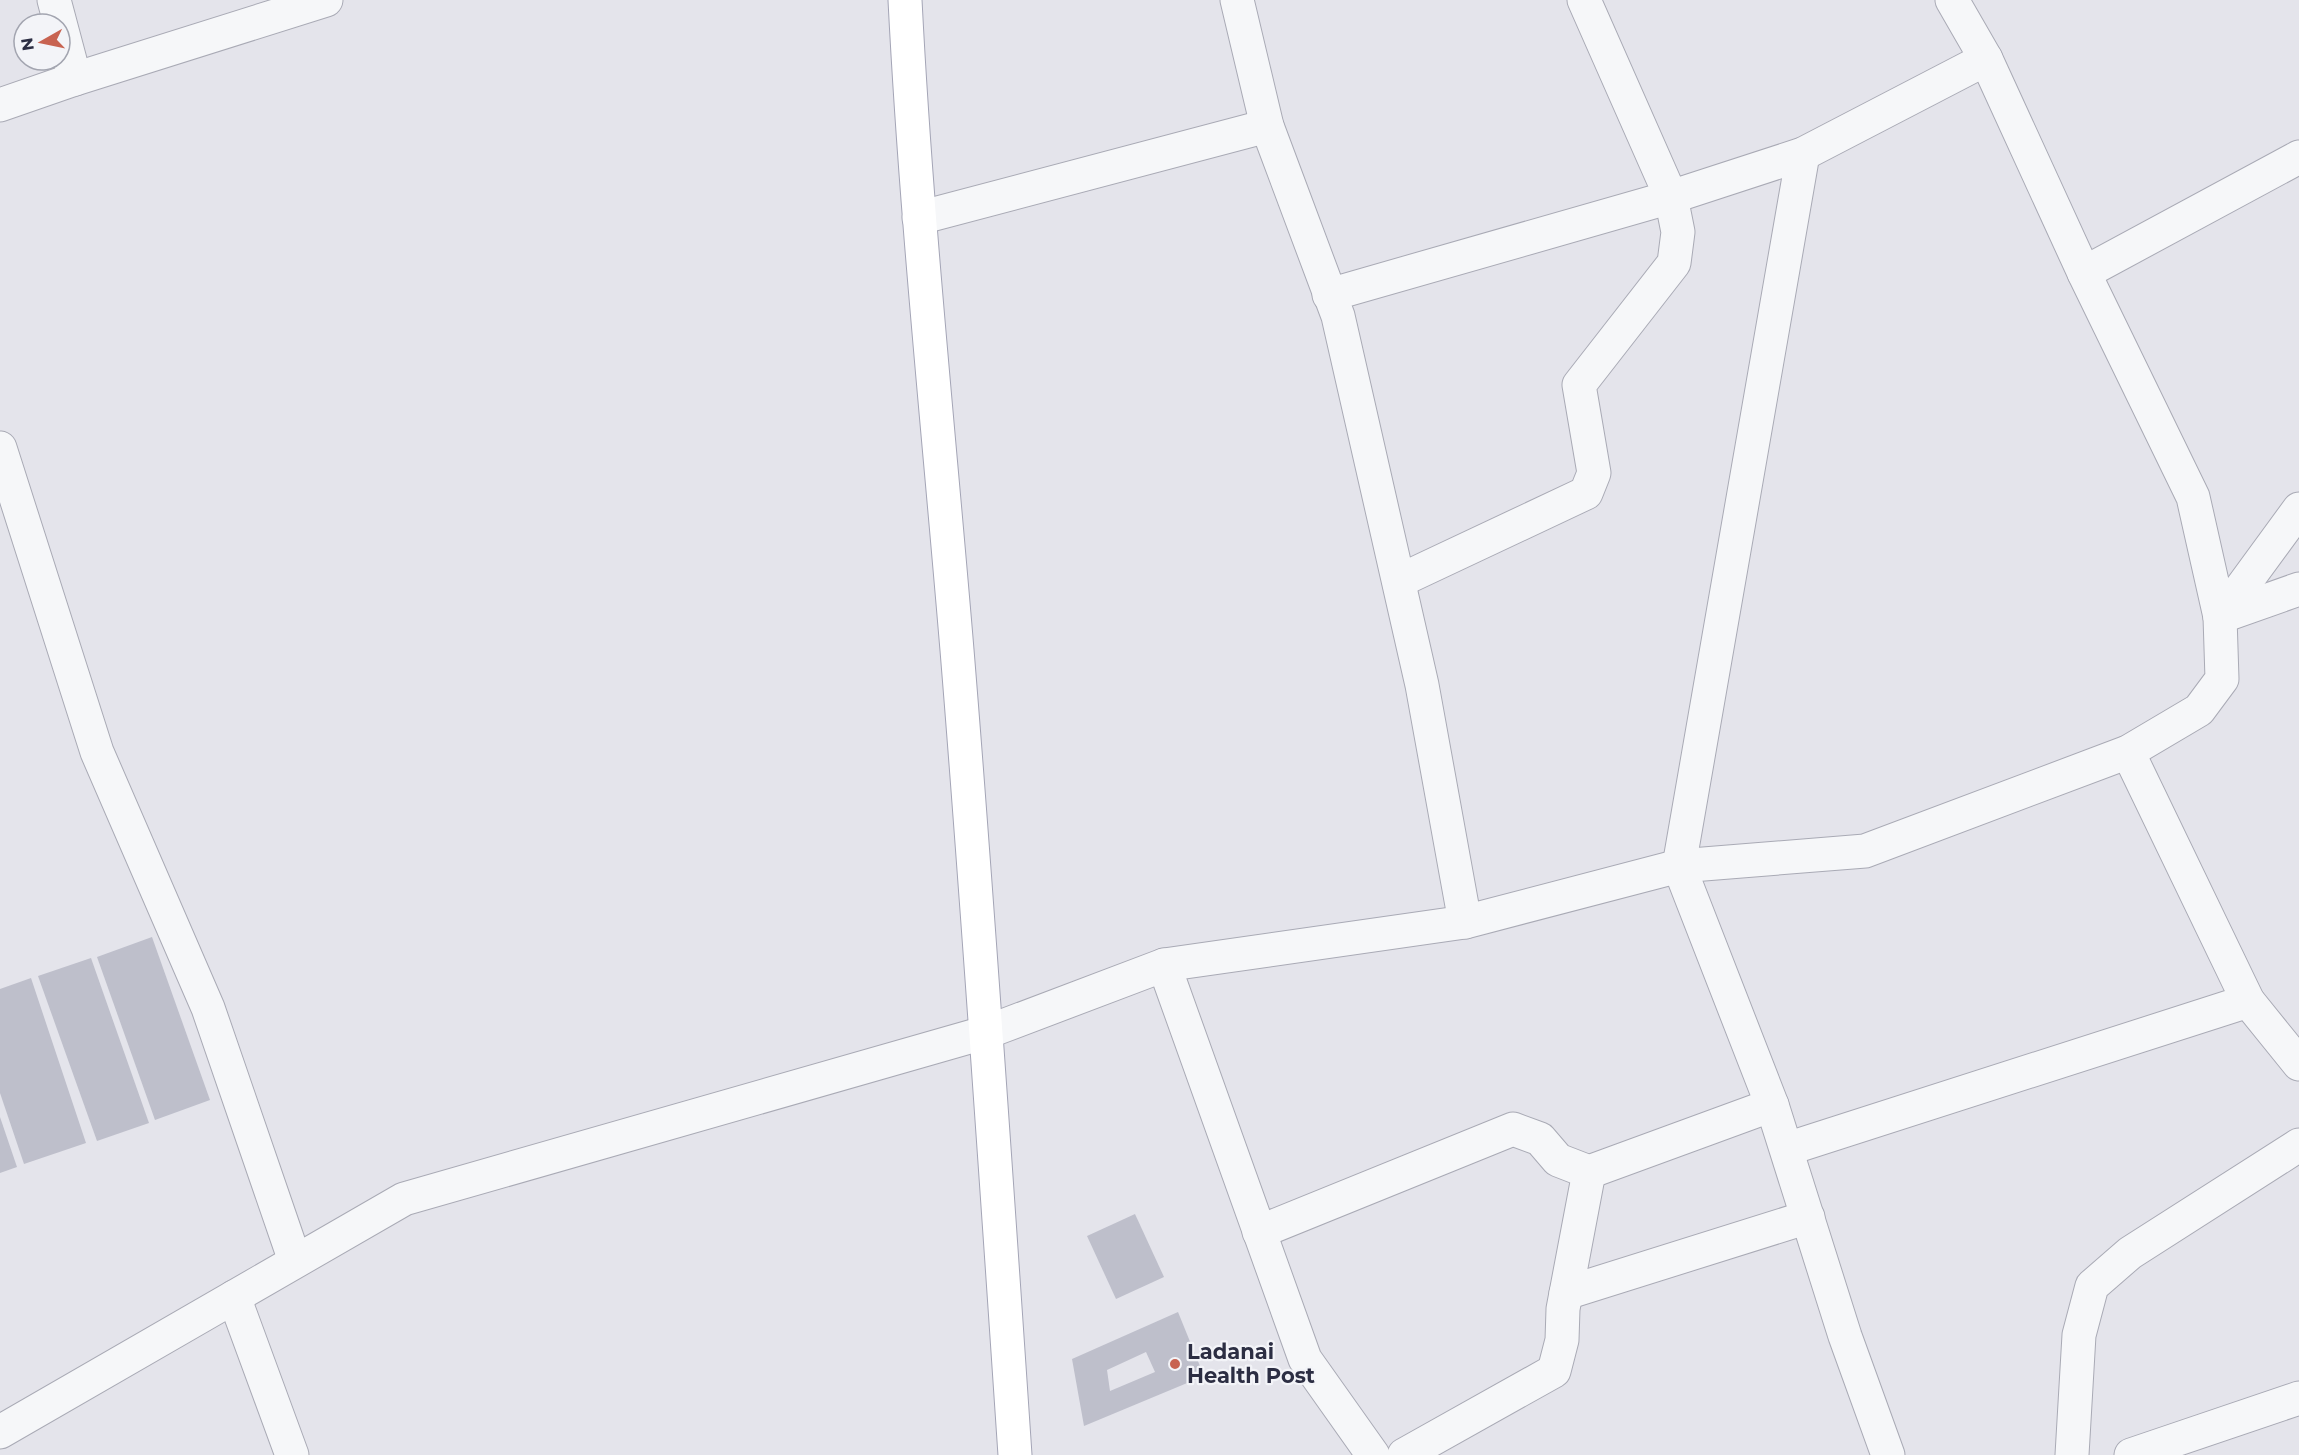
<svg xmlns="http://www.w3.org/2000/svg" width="2299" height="1455" font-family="Montserrat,sans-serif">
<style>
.building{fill:#bebfcb;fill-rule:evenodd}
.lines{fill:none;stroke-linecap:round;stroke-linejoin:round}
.minor-casing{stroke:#a9aab5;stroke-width:35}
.primary-casing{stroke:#a4a5b6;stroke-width:35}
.minor{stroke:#f6f7f9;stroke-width:33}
.primary{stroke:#fff;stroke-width:33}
.poi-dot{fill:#c86351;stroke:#f3f4f8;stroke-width:2}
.labels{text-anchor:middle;stroke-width:4.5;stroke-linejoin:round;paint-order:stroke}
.poi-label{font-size:21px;font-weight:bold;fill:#2c2e43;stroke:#f3f4f8;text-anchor:start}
</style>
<rect width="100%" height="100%" fill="#e4e4eb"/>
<!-- building -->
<g class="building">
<path d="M152 937 210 1100 155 1120 97 957Z"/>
<path d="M91 958 149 1123 97 1141 38 976Z"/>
<path d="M31 978 86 1143 24 1164 0 1093V989Z"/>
<path d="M0 1117 17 1167 0 1173Z"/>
<path d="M1135 1214 1164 1277 1116 1299 1087 1236Z"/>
<path d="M1178 1312 1204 1376 1084 1426 1072 1359ZM1146 1352 1155 1372 1110 1391 1107 1370Z"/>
</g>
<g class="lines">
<defs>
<g id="minor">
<path d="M54 0 75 79"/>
<path d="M1237 0 1267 126 1338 316 1422 685 1465 922"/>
<path d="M0 105 75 79 326 0"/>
<path d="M1803 154 1679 866 1772 1105 1845 1336 1888 1455"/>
<path d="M919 218 1267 126"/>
<path d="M2084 273 2299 157"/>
<path d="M1329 295 1671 197 1803 154 1986 59"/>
<path d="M0 448 97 752 208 1008 295 1261"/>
<path d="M1399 581 1586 493 1594 473 1579 385 1674 263 1678 232 1671 197 1584 0"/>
<path d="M2220 617 2299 509"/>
<path d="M2220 617 2299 589"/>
<path d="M2128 752 2248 1001 2299 1064"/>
<path d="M1164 965 1305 1359 1373 1455"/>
<path d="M1787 1149 2248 1001"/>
<path d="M1259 1232 1513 1129 1540 1139 1558 1160 1589 1172 1772 1105"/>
<path d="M1566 1293 1808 1217"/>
<path d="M234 1297 292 1455"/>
<path d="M0 1432 404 1199 987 1032 1164 965 1465 922 1679 866 1865 851 2128 752 2199 710 2222 679 2220 617 2193 497 2084 273 1986 59 1952 0"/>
<path d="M1404 1455 1554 1371 1562 1340 1563 1309 1589 1172"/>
<path d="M2072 1455 2079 1335 2092 1286 2130 1253 2299 1145"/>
<path d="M2131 1455 2299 1398"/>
</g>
<path id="primary" d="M905 0C916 217 939 434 957 650 979 919 997 1187 1015 1455"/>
</defs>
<!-- minor casing -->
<use href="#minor" class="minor-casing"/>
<!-- primary casing -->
<use href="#primary" class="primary-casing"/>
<!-- minor -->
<use href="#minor" class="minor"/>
<!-- primary -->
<use href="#primary" class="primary"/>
</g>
<!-- markers -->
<circle class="poi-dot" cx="1175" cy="1364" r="6"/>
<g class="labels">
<!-- poi labels -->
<g class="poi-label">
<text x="1187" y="1359">Ladanai<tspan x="1187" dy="24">Health Post</tspan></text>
</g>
</g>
<!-- north arrow -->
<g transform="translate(42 42) rotate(261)"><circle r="28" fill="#f3f4f8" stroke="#a3a5b0" stroke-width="1.5"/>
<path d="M0-4.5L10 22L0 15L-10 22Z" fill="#c86351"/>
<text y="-9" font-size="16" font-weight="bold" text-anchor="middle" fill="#2c2e43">N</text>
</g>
</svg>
